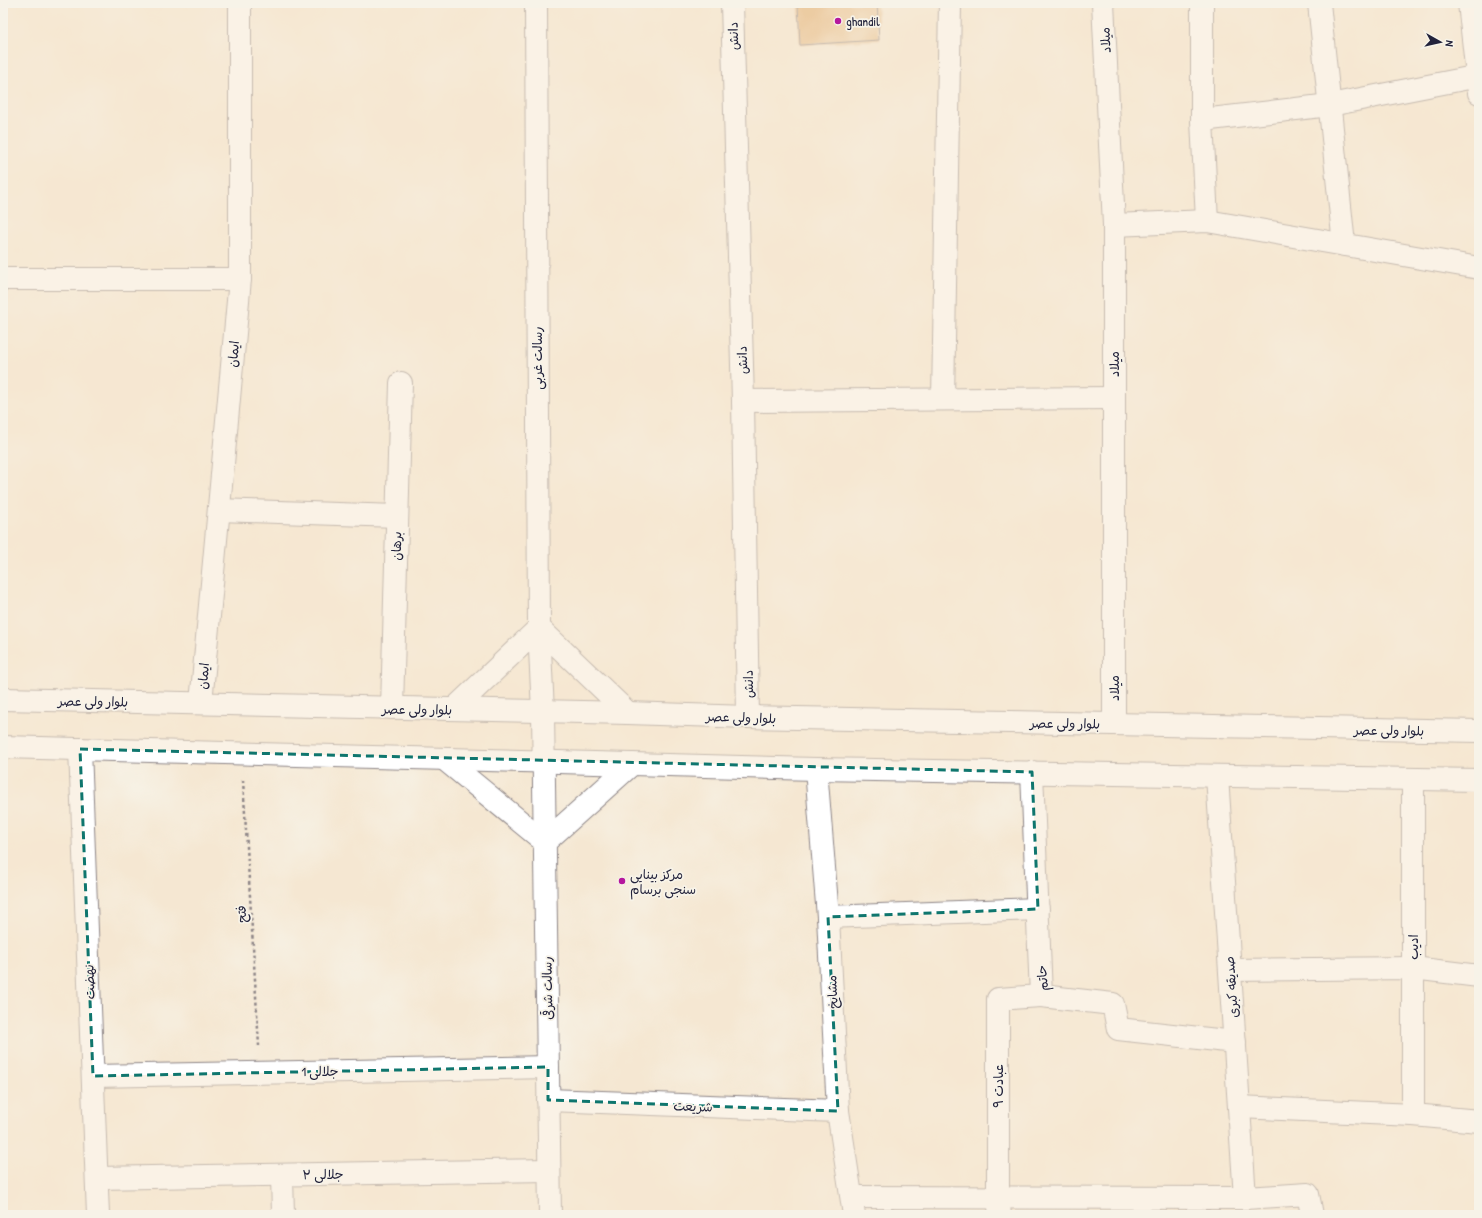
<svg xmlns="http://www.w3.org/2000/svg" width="1482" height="1218" font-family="'Patrick Hand','Playpen Sans Arabic',sans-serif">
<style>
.building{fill:#e1aa69}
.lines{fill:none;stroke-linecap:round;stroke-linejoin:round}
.street-casing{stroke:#8c8486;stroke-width:24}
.secondary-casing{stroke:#8c8486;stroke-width:24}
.path{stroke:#8c8486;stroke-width:2.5;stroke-dasharray:3 3;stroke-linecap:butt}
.street{stroke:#fff;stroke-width:22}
.secondary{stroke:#fff;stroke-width:22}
.marked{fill:none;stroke:#0f766e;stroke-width:3;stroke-dasharray:8 5;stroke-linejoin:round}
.poi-dot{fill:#b5179e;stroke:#f7f3e8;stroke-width:1.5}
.labels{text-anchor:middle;stroke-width:3.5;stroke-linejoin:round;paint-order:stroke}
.poi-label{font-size:13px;fill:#22223b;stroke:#f7f3e8;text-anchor:start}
.street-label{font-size:13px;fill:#22223b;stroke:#f7f3e8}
</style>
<rect width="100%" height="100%" fill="#f7f3e8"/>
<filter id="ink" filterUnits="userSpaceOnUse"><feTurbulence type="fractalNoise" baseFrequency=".025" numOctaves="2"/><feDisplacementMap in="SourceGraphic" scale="8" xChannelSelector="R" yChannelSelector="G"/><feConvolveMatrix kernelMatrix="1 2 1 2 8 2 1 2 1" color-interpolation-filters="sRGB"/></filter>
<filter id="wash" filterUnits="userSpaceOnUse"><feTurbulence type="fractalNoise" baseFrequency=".012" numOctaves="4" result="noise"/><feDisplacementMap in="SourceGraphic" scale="16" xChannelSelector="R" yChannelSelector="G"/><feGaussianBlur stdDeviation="0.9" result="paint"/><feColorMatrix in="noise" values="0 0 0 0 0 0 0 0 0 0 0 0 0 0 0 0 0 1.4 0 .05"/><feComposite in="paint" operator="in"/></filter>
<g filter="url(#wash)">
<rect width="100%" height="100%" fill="#f5e7d2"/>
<g id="blocks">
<!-- building -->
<path class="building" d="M798 3H877L879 40 800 45Z"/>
</g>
</g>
<g filter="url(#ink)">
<use href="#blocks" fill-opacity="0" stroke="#8c8486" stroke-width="1"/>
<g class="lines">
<defs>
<g id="street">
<path d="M1103 3 1114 225V724"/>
<path d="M1202 3V120L1207 221"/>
<path d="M1319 3 1344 245"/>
<path d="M1469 3 1479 93"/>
<path d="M1202 120 1330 105 1479 76"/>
<path d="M1114 225 1207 221 1479 268"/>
<path d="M3 279H240"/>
<path d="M943 399 950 3"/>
<path d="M743 401 1114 398"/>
<path d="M219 510 397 516"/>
<path d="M201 703 240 279V3"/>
<path d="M392 708 401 383"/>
<path d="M80 749 98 1215"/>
<path d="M816 769 828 917 838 1111 854 1215"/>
<path d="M1032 772 1041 996 1113 1004 1118 1029 1235 1042"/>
<path d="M1217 776 1245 1198"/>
<path d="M1413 779V1115"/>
<path d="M828 917 1038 909"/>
<path d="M1230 970 1413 968 1479 976"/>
<path d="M93 1076 548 1067"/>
<path d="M548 1100 838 1111"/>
<path d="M1239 1107 1413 1115 1479 1121"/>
<path d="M282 1175 283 1215"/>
<path d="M97 1178 549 1170"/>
<path d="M852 1197 1245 1198 1308 1194 1312 1215"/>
<path d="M1000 1215 998 1197V999L1041 996"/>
</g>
<g id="secondary">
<path d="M536 3 539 628 543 712 550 1215"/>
<path d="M732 3 743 401 748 717"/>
<path d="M3 699 628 713 748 717 1479 731"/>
<path d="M454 709 539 628 628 713"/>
<path d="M3 747 816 769 1479 780"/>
<path d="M444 759 545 842 632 764"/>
</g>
</defs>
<!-- street casing -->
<use href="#street" class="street-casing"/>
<!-- secondary casing -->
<use href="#secondary" class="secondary-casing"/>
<!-- path -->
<path class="path" d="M243 780 259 1046"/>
<!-- street -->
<use href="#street" class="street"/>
<!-- secondary -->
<use href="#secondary" class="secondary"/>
</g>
</g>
<!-- marked area -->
<path d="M0 0H1482V1218H0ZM80 749 1032 772 1038 909 828 917 838 1111 548 1100V1067L93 1076Z" fill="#f5e7d2" fill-opacity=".55" fill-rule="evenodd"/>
<path class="marked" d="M80 749 1032 772 1038 909 828 917 838 1111 548 1100V1067L93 1076Z"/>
<!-- markers -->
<g class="poi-dot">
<circle cx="838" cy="21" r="4"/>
<circle cx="622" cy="881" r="4"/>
</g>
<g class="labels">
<!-- poi labels -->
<g class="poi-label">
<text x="846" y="26">ghandil</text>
<text x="630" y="879">مرکز بینایی<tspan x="630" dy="15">سنجی برسام</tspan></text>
</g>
<!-- street labels -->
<g class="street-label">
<text transform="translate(733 36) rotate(-92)" y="5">دانش</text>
<text transform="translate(1105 40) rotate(-93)" y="5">میلاد</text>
<text transform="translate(233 354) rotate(-85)" y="5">ایمان</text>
<text transform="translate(537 358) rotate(-90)" y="5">رسالت غربی</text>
<text transform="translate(742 360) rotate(-92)" y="5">دانش</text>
<text transform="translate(1114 364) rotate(-90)" y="5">میلاد</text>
<text transform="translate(396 546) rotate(-89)" y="5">برهان</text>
<text transform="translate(203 676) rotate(-85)" y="5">ایمان</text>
<text transform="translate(748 684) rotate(-91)" y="5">دانش</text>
<text transform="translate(1114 688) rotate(-90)" y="5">میلاد</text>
<text transform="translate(93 701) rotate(1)" y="5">بلوار ولی عصر</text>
<text transform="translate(417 709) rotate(1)" y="5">بلوار ولی عصر</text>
<text transform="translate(741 717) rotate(2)" y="5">بلوار ولی عصر</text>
<text transform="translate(1065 723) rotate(1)" y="5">بلوار ولی عصر</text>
<text transform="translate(1389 730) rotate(1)" y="5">بلوار ولی عصر</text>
<text transform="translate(241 914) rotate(-93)" y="5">فتح</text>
<text transform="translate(1413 947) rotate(-90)" y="5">ادیب</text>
<text transform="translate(1042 978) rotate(-96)" y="5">حاتم</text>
<text transform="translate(89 982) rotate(-92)" y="5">نهضت</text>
<text transform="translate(1231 987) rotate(-94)" y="5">صدیقه کبری</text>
<text transform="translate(547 988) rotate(-91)" y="5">رسالت شرقی</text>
<text transform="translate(832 992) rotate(-93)" y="5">مشایخ</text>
<text transform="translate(320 1071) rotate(-1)" y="5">جلالی 1</text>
<text transform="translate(998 1086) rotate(-90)" y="5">عبادت ۹</text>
<text transform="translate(693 1106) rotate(2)" y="5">شریعت</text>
<text transform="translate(323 1174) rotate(-1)" y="5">جلالی ۲</text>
</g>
</g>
<!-- margin -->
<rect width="1482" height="1218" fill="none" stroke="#f7f3e8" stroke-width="16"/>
<!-- north arrow -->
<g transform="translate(1440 42) rotate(98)" stroke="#f7f3e8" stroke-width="3" paint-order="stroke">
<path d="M0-3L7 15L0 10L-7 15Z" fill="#22223b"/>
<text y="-6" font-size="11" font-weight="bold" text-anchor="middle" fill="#22223b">N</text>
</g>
</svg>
